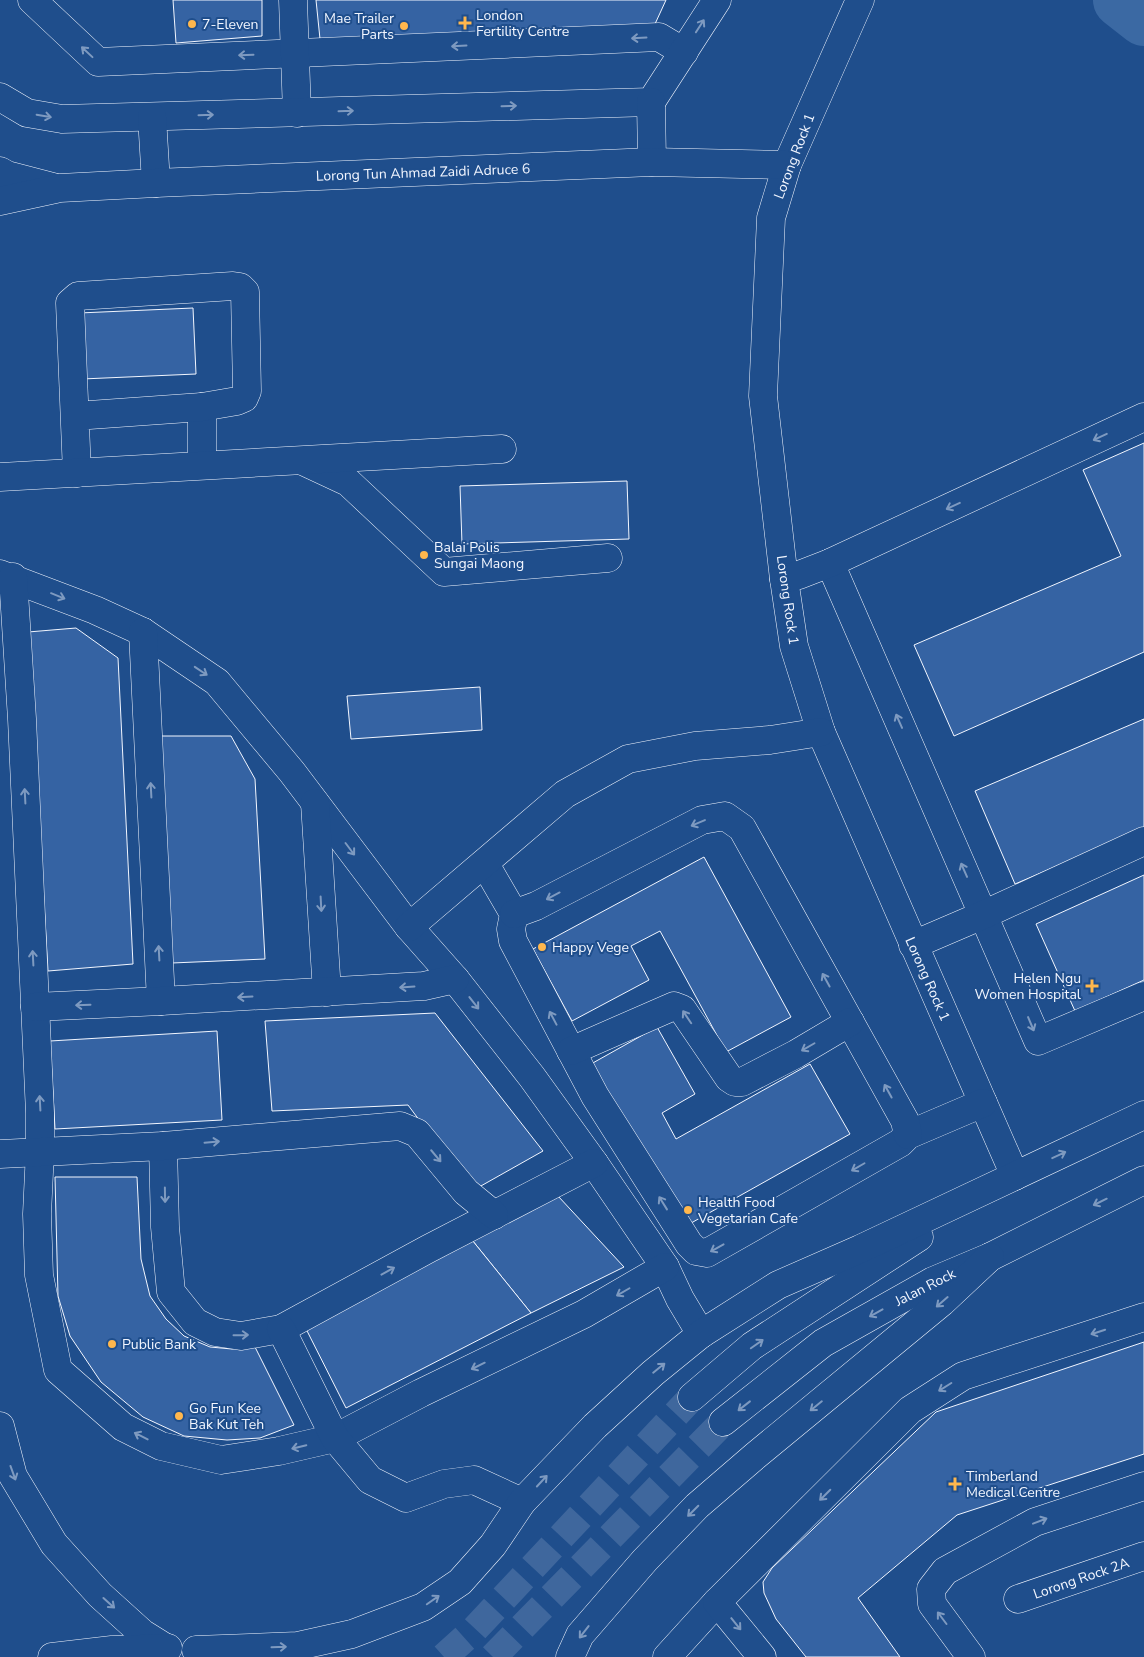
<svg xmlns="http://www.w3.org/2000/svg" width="1144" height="1657" font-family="'Nunito Sans',sans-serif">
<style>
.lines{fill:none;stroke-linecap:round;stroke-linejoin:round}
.river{stroke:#3b69a3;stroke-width:56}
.building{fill:#3563a3;stroke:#f2f6ff}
.major-tunnel{stroke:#3f679d;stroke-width:28;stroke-dasharray:28 14;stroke-linecap:butt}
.minor-casing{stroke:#f2f6ff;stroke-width:29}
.major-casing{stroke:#f2f6ff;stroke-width:29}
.minor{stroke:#1f4e8c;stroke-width:28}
.major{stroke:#1f4e8c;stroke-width:28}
.oneway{stroke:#7e9ac0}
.poi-dot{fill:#ffb74d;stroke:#1f4e8c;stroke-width:2}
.labels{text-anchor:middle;stroke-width:4;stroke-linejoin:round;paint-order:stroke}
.poi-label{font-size:14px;fill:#f2f6ff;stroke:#1f4e8c;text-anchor:start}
.street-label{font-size:14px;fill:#f2f6ff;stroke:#1f4e8c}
</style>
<rect width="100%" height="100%" fill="#1f4e8c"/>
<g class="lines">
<!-- river -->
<path class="river" d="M1121 0 1144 18"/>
</g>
<!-- building -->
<g class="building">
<path d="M173 0H262V36L176 43Z"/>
<path d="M316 0H666L655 24 320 39Z"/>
<path d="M193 308 196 374 82 379 79 313Z"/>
<path d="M1144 443V652L954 736 914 645 1121 556 1083 470Z"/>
<path d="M627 481 629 539 462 544 460 486Z"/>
<path d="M76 628 118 658 133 964 48 971 28 632Z"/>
<path d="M480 687 482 730 351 739 347 696Z"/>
<path d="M1144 719V829L1015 884 975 791Z"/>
<path d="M159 736H231L255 779 265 959 172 963Z"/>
<path d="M704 857 791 1017 726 1052 660 931 631 946 649 980 572 1021 533 949Z"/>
<path d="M1144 875V980L1075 1011 1036 924Z"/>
<path d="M435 1013 543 1151 472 1191 408 1105 272 1111 265 1021Z"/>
<path d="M657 1027 695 1094 662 1113 676 1139 810 1064 850 1134 684 1227 591 1064Z"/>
<path d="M217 1031 222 1120 55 1129 50 1041Z"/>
<path d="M55 1177H137L141 1259 150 1296 166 1319 184 1336 210 1347 232 1349 254 1345 294 1425 260 1438 227 1440 184 1436 143 1417 101 1382 70 1336 58 1296Z"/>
<path d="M558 1196 624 1267 531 1313 468 1235Z"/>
<path d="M468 1235 531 1313 346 1408 301 1319Z"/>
<path d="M1144 1342V1454L957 1515 858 1598 900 1657H806L776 1619 764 1593 763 1582 772 1568 936 1412Z"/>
</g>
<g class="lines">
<!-- major-tunnel -->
<g class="major-tunnel">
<path d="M444 1657 474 1630 692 1397"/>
<path d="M493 1657 723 1422"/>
</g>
<defs>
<g id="minor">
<path d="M32 0 98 62 659 37 684 52"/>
<path d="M293 0 297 113"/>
<path d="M860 0 787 165 771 218 763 396 784 579 794 646 821 732 1015 1176"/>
<path d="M0 97 27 113 62 119 651 102 717 0"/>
<path d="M651 102 652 162"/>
<path d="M152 117 156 183"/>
<path d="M0 171 7 175 53 187"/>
<path d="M0 201 60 188 156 183 652 162 787 165"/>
<path d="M202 407V465"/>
<path d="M75 416 202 407 237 401 244 398 247 391 245 292 240 287 233 286 78 296 70 303 77 473"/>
<path d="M303 461 348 482 444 572 608 558"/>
<path d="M0 477 502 449"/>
<path d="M830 563 1038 1041 1144 996"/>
<path d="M0 574 95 610 143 632 217 682 292 772 409 927 455 979 532 1077 594 1163 665 1267 680 1299 701 1334"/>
<path d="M13 577 22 719 40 1113V1151L37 1214 39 1275 58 1370 123 1427 161 1446 221 1460 279 1451 335 1438 421 1393 584 1314 665 1267"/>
<path d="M784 579 799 575 830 563 1144 417"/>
<path d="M143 632 161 1001"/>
<path d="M315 803 327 992"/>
<path d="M485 864 514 914 511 929 513 941 595 1096 689 1244 696 1251 707 1253 900 1143 908 1135 983 1103"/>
<path d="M514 914 536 906 702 820 725 816 742 828 905 1121 908 1135"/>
<path d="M409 927 565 794 628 759 695 746 770 740 821 732"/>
<path d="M913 945 983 915 1144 841"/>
<path d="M35 1007 161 1001 424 986 455 979"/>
<path d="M571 1051 674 1006 682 1009 729 1078 735 1082H742L796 1054 850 1022"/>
<path d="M163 1146 165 1227 171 1292 195 1322 215 1332 241 1336 281 1329 428 1249 594 1163"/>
<path d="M0 1154 163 1146 400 1126 417 1133 466 1192 494 1215"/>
<path d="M281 1329 335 1438 370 1480 406 1498 444 1484 474 1480 522 1502"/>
<path d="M1018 1599 1144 1556"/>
<path d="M667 1657 717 1602"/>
<path d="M762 1657 717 1602 910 1410 963 1376 1144 1317"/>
<path d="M971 1657 932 1604 931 1589 945 1571 1035 1522 1144 1486"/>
</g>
<g id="major">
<path d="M692 1397 752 1346 919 1237"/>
<path d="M723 1422 823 1343 933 1281 990 1257 1144 1180"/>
<path d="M0 1426 13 1476 54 1544 100 1595 142 1633 166 1648"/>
<path d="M196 1650 298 1646 352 1634 423 1607 460 1582 493 1545 522 1502 595 1426 653 1373 701 1334 778 1285 860 1249 1144 1115"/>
<path d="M52 1657 112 1650 168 1648"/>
<path d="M570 1657 580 1635 645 1560 697 1506 755 1456 942 1302 990 1257"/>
</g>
</defs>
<!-- minor casing -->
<use href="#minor" class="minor-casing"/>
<!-- major casing -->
<use href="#major" class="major-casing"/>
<!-- minor -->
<use href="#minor" class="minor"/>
<!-- major -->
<use href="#major" class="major"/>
</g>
<!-- one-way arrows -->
<defs><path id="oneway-shaft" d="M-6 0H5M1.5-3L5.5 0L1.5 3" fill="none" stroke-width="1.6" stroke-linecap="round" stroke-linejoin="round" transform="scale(1.25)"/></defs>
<g class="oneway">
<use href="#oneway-shaft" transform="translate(700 26) rotate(-57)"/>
<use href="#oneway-shaft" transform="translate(639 38) rotate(177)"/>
<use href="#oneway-shaft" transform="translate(459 46) rotate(177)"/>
<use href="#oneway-shaft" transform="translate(87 52) rotate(-137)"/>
<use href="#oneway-shaft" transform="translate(246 55) rotate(178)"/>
<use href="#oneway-shaft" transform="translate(509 106) rotate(-2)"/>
<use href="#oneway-shaft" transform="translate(346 111) rotate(-2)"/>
<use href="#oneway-shaft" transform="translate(206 115) rotate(-2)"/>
<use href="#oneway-shaft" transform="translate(44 116) rotate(10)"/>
<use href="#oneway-shaft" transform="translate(1100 437) rotate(155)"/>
<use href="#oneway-shaft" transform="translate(953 506) rotate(155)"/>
<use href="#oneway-shaft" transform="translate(58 596) rotate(22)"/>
<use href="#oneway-shaft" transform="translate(201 671) rotate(34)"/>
<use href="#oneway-shaft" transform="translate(899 721) rotate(-114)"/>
<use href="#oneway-shaft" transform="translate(151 790) rotate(-93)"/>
<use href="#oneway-shaft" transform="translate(25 796) rotate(-93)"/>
<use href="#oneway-shaft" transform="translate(698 823) rotate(157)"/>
<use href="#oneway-shaft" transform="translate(350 849) rotate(53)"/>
<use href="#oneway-shaft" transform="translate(964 870) rotate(-114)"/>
<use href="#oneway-shaft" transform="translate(553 896) rotate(152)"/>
<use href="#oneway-shaft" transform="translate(321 904) rotate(87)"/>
<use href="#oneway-shaft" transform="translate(159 953) rotate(-93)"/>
<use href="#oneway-shaft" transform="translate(33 958) rotate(-93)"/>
<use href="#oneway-shaft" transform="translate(826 980) rotate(-119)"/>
<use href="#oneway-shaft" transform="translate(407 987) rotate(176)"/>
<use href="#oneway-shaft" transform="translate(245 997) rotate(177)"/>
<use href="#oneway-shaft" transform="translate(474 1003) rotate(52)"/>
<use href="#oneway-shaft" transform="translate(83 1005) rotate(178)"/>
<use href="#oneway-shaft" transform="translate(687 1017) rotate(-124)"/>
<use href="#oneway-shaft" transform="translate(553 1018) rotate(-118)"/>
<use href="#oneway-shaft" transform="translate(1031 1024) rotate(67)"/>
<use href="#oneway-shaft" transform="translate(808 1047) rotate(150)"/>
<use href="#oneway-shaft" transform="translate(888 1091) rotate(-119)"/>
<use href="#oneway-shaft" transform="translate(40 1103) rotate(-93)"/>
<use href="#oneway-shaft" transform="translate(212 1142) rotate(-5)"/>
<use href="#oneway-shaft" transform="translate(1059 1155) rotate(-25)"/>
<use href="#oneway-shaft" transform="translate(436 1156) rotate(50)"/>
<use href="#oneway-shaft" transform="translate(858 1167) rotate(150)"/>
<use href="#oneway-shaft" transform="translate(165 1195) rotate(89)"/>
<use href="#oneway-shaft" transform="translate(1100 1202) rotate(154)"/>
<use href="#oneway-shaft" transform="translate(663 1203) rotate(-122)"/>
<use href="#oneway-shaft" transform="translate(717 1248) rotate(151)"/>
<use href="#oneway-shaft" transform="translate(388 1271) rotate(-29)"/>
<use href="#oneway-shaft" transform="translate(623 1292) rotate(150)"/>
<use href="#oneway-shaft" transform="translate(942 1302) rotate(139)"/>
<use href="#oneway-shaft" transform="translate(876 1313) rotate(151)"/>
<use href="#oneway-shaft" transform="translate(1098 1332) rotate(162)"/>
<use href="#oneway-shaft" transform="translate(241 1335) rotate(-1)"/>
<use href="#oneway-shaft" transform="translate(757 1344) rotate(-35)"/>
<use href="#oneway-shaft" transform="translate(478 1366) rotate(154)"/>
<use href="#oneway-shaft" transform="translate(659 1368) rotate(-39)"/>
<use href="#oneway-shaft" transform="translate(945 1387) rotate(148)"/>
<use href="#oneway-shaft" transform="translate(744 1406) rotate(142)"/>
<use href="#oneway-shaft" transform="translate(816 1406) rotate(141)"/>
<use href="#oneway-shaft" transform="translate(141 1436) rotate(-153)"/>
<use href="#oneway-shaft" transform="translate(299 1447) rotate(167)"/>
<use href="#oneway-shaft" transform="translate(13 1473) rotate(70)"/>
<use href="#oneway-shaft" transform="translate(542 1481) rotate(-47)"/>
<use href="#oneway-shaft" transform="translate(825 1495) rotate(135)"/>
<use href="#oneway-shaft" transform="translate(693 1511) rotate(135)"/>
<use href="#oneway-shaft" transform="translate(1040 1521) rotate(-21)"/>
<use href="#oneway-shaft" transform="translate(433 1600) rotate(-35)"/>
<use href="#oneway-shaft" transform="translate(109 1603) rotate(42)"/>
<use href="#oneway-shaft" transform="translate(942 1618) rotate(-127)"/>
<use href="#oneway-shaft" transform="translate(736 1624) rotate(51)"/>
<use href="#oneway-shaft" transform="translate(584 1632) rotate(128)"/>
<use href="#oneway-shaft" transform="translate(279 1647) rotate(-2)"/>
</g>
<!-- markers -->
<g class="poi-dot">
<path d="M462.5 15.5h5v5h5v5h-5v5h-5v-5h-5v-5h5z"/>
<circle cx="192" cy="24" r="5"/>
<circle cx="404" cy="26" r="5"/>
<circle cx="424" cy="555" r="5"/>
<circle cx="542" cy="947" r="5"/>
<path d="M1089.5 978.5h5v5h5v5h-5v5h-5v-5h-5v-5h5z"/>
<circle cx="688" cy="1210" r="5"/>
<circle cx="112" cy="1344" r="5"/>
<circle cx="179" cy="1416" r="5"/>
<path d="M952.5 1476.5h5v5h5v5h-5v5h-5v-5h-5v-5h5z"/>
</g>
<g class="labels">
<!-- poi labels -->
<g class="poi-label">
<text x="476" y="20">London<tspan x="476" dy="16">Fertility Centre</tspan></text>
<text x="394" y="23" text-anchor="end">Mae Trailer<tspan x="394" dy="16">Parts</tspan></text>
<text x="202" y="29">7-Eleven</text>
<text x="434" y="552">Balai Polis<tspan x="434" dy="16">Sungai Maong</tspan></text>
<text x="552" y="952">Happy Vege</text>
<text x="1081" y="983" text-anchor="end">Helen Ngu<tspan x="1081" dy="16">Women Hospital</tspan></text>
<text x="698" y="1207">Health Food<tspan x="698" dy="16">Vegetarian Cafe</tspan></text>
<text x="122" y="1349">Public Bank</text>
<text x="189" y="1413">Go Fun Kee<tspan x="189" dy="16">Bak Kut Teh</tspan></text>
<text x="966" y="1481">Timberland<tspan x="966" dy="16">Medical Centre</tspan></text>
</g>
<!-- street labels -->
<g class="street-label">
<text transform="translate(794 156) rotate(-69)" y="5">Lorong Rock 1</text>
<text transform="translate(423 172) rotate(-2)" y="5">Lorong Tun Ahmad Zaidi Adruce 6</text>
<text transform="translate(788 600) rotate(82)" y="5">Lorong Rock 1</text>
<text transform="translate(928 979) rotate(66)" y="5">Lorong Rock 1</text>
<text transform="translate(925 1287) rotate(-27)" y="5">Jalan Rock</text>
<text transform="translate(1081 1578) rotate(-19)" y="5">Lorong Rock 2A</text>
</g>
</g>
</svg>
